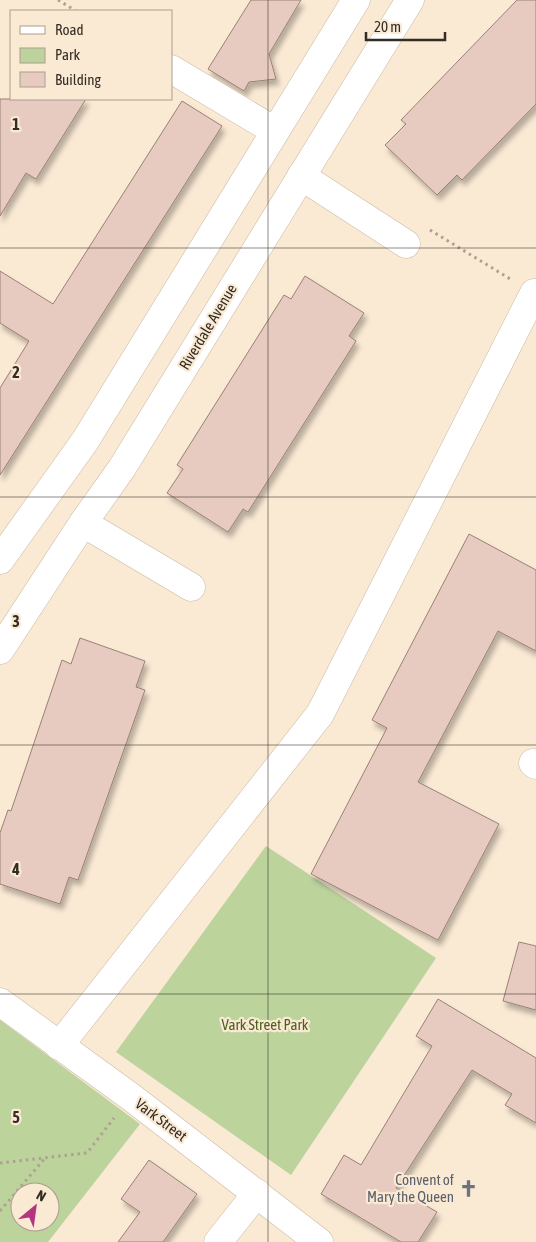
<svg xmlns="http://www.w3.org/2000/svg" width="536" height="1242" font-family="'Asap Condensed',sans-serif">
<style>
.green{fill:#bcd39c;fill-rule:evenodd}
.building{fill:#e7cbc1;stroke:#9a8077;filter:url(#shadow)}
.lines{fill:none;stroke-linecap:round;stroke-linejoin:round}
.minor-casing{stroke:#cabaa5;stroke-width:29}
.major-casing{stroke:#cabaa5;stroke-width:29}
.path{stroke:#aea190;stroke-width:3;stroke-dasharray:2.5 4;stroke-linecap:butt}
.minor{stroke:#fff;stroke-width:28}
.major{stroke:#fff;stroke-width:28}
.grid{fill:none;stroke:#342d25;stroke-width:1;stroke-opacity:0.55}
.labels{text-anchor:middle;stroke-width:4.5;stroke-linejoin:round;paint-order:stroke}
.street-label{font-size:15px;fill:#342d25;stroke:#fae9d3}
.park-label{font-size:15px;fill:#4a601f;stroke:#fae9d3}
.worship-label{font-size:15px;fill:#5b616d;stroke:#fae9d3;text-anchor:end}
.grid-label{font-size:16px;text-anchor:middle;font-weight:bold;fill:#342d25;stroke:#fae9d3;stroke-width:4.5;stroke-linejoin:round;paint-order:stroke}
</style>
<defs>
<filter id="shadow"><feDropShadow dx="3" dy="5.5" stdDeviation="2.5" flood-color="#0004"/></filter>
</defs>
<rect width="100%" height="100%" fill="#fae9d3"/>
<!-- green -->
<g class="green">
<path d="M266 846 436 958 291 1175 116 1052Z"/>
<path d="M0 1020 140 1124 48 1242H0ZM20 1192H50V1222H20Z"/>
</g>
<!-- building -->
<g class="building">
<path d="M251 0H301L269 54 276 79 249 82 244 91 208 69Z"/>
<path d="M517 0H536V104L462 180 457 175 437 195 385 145 406 124 401 120Z"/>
<path d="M0 99H86L36 179 26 173 0 216Z"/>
<path d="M182 101 222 126 0 475V388L29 341 0 323V271L53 304Z"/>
<path d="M305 276 364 313 349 336 356 341 248 512 243 509 228 532 167 493 183 469 177 465 284 295 291 299Z"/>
<path d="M469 534 536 570V651L498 631 418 782 499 824 438 940 311 874 387 728 372 720Z"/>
<path d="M80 638 145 661 136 687 145 690 78 880 69 877 60 904 0 884V833L8 810 11 811 62 660 71 664Z"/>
<path d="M519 942 536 946V1010L503 1001Z"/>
<path d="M438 999 536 1058V1123L505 1105 512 1094 472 1070 396 1188 437 1212 418 1242H401L321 1194 344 1155 361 1165 432 1046 416 1036Z"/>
<path d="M149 1160 197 1194 163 1242H118L140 1212 121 1199Z"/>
</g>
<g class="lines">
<defs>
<g id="minor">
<path d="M171 69 275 131"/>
<path d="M301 176 406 244"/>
<path d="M83 523 191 587"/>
<path d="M533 763 536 765"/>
<path d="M0 1002 131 1097 319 1242"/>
<path d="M59 1046 320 714 534 293"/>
<path d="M218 1242 257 1193"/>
</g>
<g id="major">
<path d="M0 560 85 441 356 0"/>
<path d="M0 650 83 523 122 468 410 0"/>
</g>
</defs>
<!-- minor casing -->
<use href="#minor" class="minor-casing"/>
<!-- major casing -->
<use href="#major" class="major-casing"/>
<!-- path -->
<g class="path">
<path d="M58 0 76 11"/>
<path d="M430 230 512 280"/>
<path d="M0 1163 87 1153 114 1118"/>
<path d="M0 1211 45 1158"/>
</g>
<!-- minor -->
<use href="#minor" class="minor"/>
<!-- major -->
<use href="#major" class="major"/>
</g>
<!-- grid -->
<path class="grid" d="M268 0V1242M0 248H536M0 497H536M0 745H536M0 994H536"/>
<!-- icons -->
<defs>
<symbol id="church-bare" viewBox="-9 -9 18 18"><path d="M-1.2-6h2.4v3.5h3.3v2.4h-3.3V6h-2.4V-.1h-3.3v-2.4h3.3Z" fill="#6b7280" stroke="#fae9d3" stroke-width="2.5" paint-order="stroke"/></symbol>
</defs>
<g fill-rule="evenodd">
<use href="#church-bare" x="456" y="1176" width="25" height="25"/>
</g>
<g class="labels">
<!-- street labels -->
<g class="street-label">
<text transform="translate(208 327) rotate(-59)" y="5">Riverdale Avenue</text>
<text transform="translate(161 1120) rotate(37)" y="5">Vark Street</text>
</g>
<!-- park labels -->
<g class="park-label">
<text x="265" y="1030">Vark Street Park</text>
</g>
<!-- worship labels -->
<g class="worship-label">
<text x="454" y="1185">Convent of<tspan x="454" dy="17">Mary the Queen</tspan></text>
</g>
</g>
<g class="grid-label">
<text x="16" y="130">1</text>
<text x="16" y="378">2</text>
<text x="16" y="627">3</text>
<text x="16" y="875">4</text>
<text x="16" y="1123">5</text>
</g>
<!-- legend -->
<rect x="10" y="10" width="162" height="90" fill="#fae9d3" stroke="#ab9e8d"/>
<rect x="20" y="26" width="25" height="8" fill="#ffffff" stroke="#ab9e8d"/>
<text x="55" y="35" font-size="15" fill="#342d25">Road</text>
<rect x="20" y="48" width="25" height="15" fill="#bcd39c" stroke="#ab9e8d"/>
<text x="55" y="60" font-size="15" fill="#342d25">Park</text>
<rect x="20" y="72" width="25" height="15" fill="#e7cbc1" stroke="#ab9e8d"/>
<text x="55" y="85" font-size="15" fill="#342d25">Building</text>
<!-- north arrow -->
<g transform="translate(35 1207) rotate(29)"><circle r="24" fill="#fae9d3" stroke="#ab9e8d"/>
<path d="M0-4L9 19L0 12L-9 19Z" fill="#b43480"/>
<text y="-8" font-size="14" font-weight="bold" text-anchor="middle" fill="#342d25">N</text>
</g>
<!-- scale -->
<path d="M366 32v8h79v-8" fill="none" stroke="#342d25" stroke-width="2.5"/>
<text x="374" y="32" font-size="15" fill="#342d25" stroke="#fae9d3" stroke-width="4" paint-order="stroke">20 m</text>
</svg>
